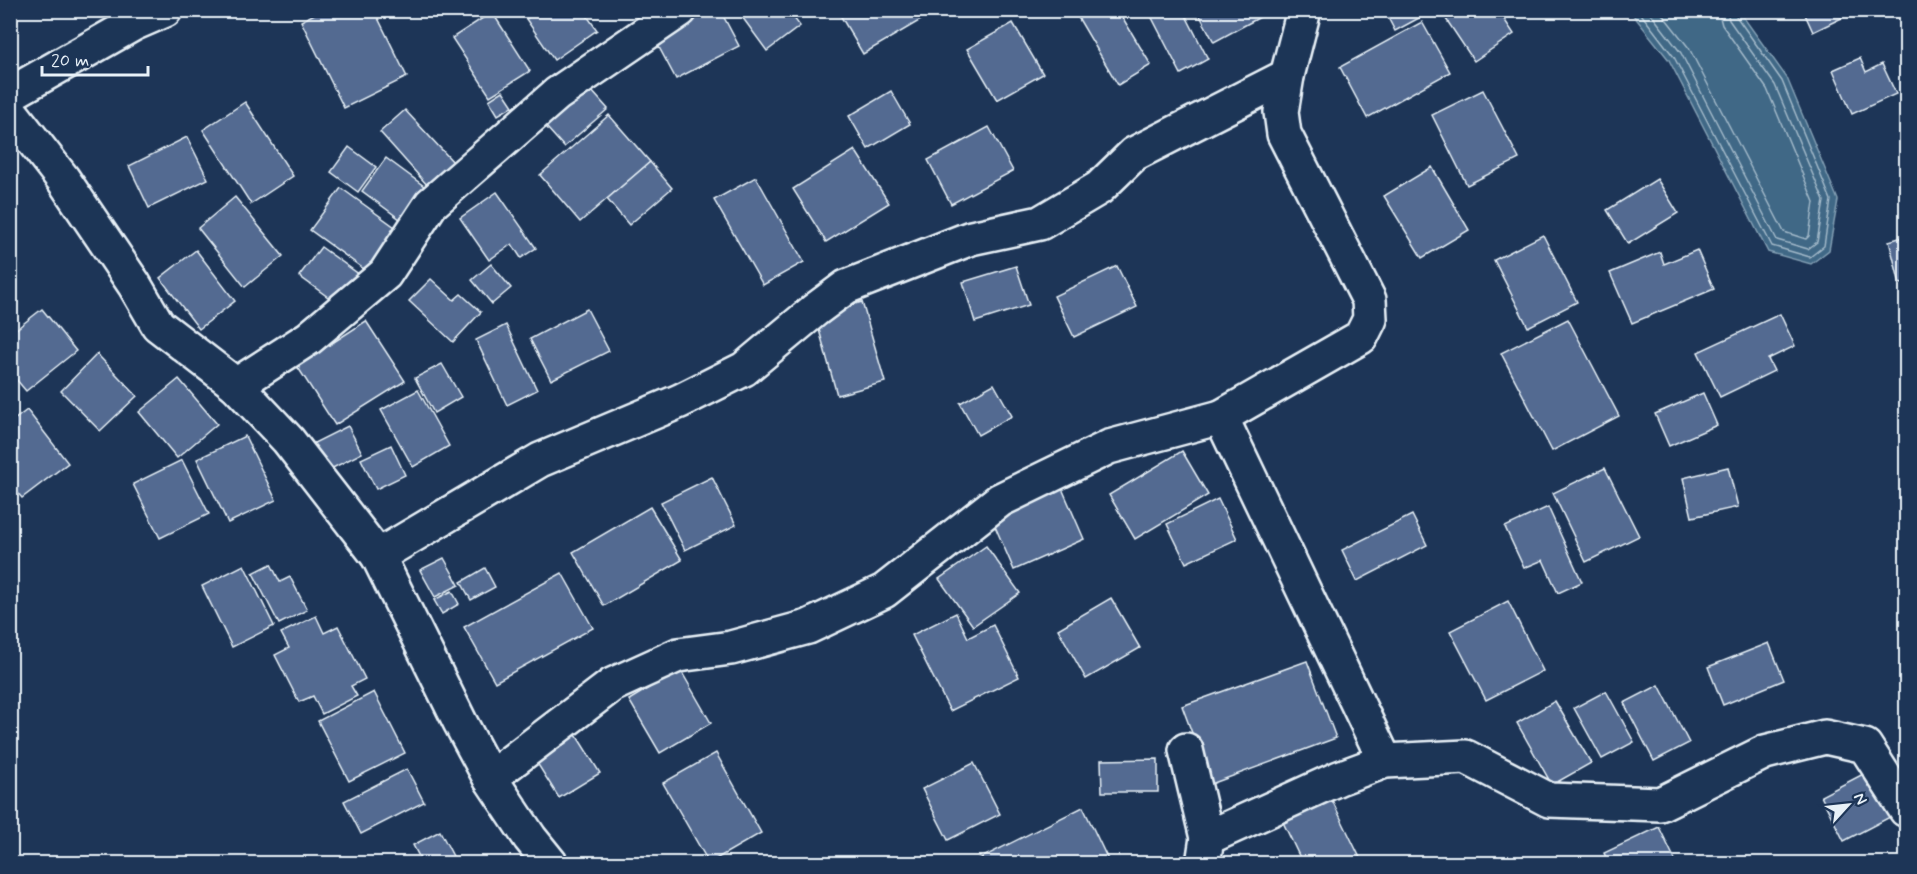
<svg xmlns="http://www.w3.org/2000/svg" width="1917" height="874" font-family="Mynerve,sans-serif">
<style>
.water{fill:#3f6886;stroke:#839fb4;stroke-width:1.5}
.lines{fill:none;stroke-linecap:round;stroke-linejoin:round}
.shore{stroke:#a4baca;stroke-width:1.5}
.building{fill:#526b91;stroke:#e8f1f8;stroke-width:1.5}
.street-casing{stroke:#e8f1f8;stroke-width:38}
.street{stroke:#1d3557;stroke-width:33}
</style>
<rect width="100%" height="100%" fill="#1d3557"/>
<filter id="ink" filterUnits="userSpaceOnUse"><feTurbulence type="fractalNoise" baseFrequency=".0167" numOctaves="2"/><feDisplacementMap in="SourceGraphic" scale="12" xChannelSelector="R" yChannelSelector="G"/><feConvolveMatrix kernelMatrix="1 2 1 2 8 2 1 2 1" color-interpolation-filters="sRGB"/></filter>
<g filter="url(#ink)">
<!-- water -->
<path class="water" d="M1630 11H1739L1787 78 1838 200 1829 250 1811 264 1768 252 1669 60Z"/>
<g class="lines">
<!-- shore -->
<g class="shore">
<path d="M1638 10 1674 57 1772 246 1810 257 1824 246 1831 200 1782 81 1736 16 1735 10"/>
<path d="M1648 10 1681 53 1777 240 1808 249 1817 242 1824 201 1775 85 1729 20 1727 10"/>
<path d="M1659 10 1689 48 1784 232 1806 239 1809 236 1814 202 1767 89 1722 25 1718 10"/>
</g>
</g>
<!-- building -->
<g class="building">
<path d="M322 10H374L407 77 344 108 301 21Z"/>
<path d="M539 10H583L597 30 554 60 526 19Z"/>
<path d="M701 10H720L739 46 676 79 653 36Z"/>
<path d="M737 10H788L800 26 767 51Z"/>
<path d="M837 10H928L931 14 863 54Z"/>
<path d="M1082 10H1118L1151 65 1118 85 1076 14Z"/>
<path d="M1148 10H1183L1208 59 1181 74Z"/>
<path d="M1197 10H1273L1214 42Z"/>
<path d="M1384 10H1432V11L1395 31Z"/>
<path d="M1440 10H1498L1514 34 1474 61Z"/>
<path d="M1803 10H1858L1813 32Z"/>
<path d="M492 12 530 71 490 96 452 38Z"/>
<path d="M1422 22 1450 72 1367 118 1340 67Z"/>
<path d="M1013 23 1043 74 997 100 967 49Z"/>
<path d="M1860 58 1866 72 1882 64 1896 94 1852 114 1833 70Z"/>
<path d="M583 81 608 109 564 147 539 119Z"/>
<path d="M1483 90 1519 159 1467 185 1432 115Z"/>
<path d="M503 91 513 106 498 115 489 100Z"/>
<path d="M891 91 910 124 868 149 849 116Z"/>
<path d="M245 102 293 176 251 204 203 130Z"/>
<path d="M405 110 454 163 428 186 380 132Z"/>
<path d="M609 115 650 162 580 222 540 175Z"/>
<path d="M989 127 1013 171 951 204 928 160Z"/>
<path d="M187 137 208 179 149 208 129 166Z"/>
<path d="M349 147 376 167 358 192 331 172Z"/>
<path d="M855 150 889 203 826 242 793 189Z"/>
<path d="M386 158 432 192 408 225 362 191Z"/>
<path d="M650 162 672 188 629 225 607 199Z"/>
<path d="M1432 167 1469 230 1422 258 1384 196Z"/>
<path d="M756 177 804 262 763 285 714 200Z"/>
<path d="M1657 179 1678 213 1628 244 1607 210Z"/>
<path d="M341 188 399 230 368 272 310 230Z"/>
<path d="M497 192 536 248 521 258 512 244 489 260 460 218Z"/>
<path d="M235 197 283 256 245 287 198 228Z"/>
<path d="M1543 235 1577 302 1528 327 1494 260Z"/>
<path d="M1906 236V283L1900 284 1889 241Z"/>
<path d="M321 247 360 275 339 305 299 276Z"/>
<path d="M196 250 235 301 199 329 160 278Z"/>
<path d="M1697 250 1714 289 1632 323 1610 273 1660 252 1664 264Z"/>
<path d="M491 264 511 288 492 304 472 280Z"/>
<path d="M1016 266 1029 305 975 322 963 282Z"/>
<path d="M1117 266 1137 307 1074 337 1054 296Z"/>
<path d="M431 279 454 300 461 294 481 312 453 342 409 301Z"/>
<path d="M862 302 885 382 837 395 815 315Z"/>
<path d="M42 309 76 351 26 391 10 372V334Z"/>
<path d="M587 309 609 351 551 380 530 339Z"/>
<path d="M1780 314 1795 346 1768 359 1774 371 1720 397 1698 352Z"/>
<path d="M1568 319 1619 416 1552 451 1501 353Z"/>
<path d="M366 321 405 381 335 425 297 366Z"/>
<path d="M506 325 537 390 507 405 476 340Z"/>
<path d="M97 354 137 396 100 431 61 391Z"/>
<path d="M442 364 461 397 434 413 415 378Z"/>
<path d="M179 379 217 424 177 458 139 412Z"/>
<path d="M994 384 1012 416 978 435 960 403Z"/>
<path d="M418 390 449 446 413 467 381 410Z"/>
<path d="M1703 393 1717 425 1669 446 1655 414Z"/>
<path d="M27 410 68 463 22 498 10 484V423Z"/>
<path d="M348 426 362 453 321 474 308 446Z"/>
<path d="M245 436 276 500 228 523 197 459Z"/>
<path d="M391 445 405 475 376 489 361 459Z"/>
<path d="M1182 451 1208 495 1135 539 1109 495Z"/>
<path d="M182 460 209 514 160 538 133 484Z"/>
<path d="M1728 467 1738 507 1692 517 1683 478Z"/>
<path d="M1605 468 1639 536 1586 562 1553 493Z"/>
<path d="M712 477 736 525 685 550 661 502Z"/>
<path d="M1061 486 1084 539 1014 570 991 517Z"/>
<path d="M1218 499 1237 539 1186 563 1167 524Z"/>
<path d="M650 507 682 560 604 606 573 552Z"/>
<path d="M1548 507 1582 582 1558 593 1543 560 1524 568 1505 527Z"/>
<path d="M1412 515 1427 545 1357 581 1342 550Z"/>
<path d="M986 546 1020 593 973 626 939 579Z"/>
<path d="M444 558 459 585 435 597 420 570Z"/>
<path d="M271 564 280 582 290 577 307 610 279 624 253 573Z"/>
<path d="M244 565 274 626 232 647 202 586Z"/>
<path d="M485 568 495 587 471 600 461 582Z"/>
<path d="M562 573 593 628 495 682 464 627Z"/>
<path d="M452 591 459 604 442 614 434 600Z"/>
<path d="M1111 598 1140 648 1086 679 1058 629Z"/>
<path d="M1508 601 1543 671 1486 700 1450 631Z"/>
<path d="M956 613 968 638 993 625 1019 677 950 711 912 635Z"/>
<path d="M316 616 324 633 338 626 365 679 351 686 357 696 322 714 313 696 299 702 275 655 289 648 281 633Z"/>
<path d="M1769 643 1784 680 1723 705 1708 667Z"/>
<path d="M1307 661 1336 738 1211 784 1182 706Z"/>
<path d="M680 669 711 723 660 753 629 700Z"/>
<path d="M1659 685 1689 743 1654 761 1624 703Z"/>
<path d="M1606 691 1634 742 1602 759 1574 708Z"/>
<path d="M374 692 405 753 349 781 318 721Z"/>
<path d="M1555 701 1591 763 1552 785 1517 723Z"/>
<path d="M573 730 600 773 559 798 532 755Z"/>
<path d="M716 753 761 833 709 863 663 783Z"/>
<path d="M1158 759V792H1102L1101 760Z"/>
<path d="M974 763 1000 814 948 840 922 789Z"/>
<path d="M407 769 424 802 361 834 344 801Z"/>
<path d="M1869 771 1892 816 1844 841 1821 796Z"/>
<path d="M1329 794 1363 864H1303L1281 818Z"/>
<path d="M1083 807 1110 864H974L973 862Z"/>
<path d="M1659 827 1677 864H1609L1604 853Z"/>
<path d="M440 831 457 864H423L413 845Z"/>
</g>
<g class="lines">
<defs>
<g id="street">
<path d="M10 94 135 23 165 10"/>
<path d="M10 111 63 179 134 284 158 325 236 385 288 440 378 556 460 722 490 778 530 838 551 864"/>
<path d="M236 385 309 338 385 274 431 204 557 94 680 10"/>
<path d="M1221 417 1385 761"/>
<path d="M378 556 540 460 680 401 744 369 815 310 846 287 971 238 1040 223 1099 188 1134 154 1287 76"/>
<path d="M1186 750 1207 838 1203 864"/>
<path d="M490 778 612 685 678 655 731 648 808 627 884 591 1000 500 1109 447 1221 417 1361 337 1370 319 1369 300 1284 134 1281 112 1287 76 1304 10"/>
<path d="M1207 838 1339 778 1385 761 1466 757 1549 800 1660 804 1765 752 1825 737 1865 746 1906 810"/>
</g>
</defs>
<!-- street casing -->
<use href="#street" class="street-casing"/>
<!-- street -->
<use href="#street" class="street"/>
</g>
</g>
<!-- margin -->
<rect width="1917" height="874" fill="none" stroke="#1d3557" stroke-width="36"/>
<rect x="18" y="18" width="1881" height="838" fill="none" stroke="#e8f1f8" stroke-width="2" filter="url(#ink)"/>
<!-- north arrow -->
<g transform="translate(1848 805) rotate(63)" stroke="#1d3557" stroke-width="4.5" paint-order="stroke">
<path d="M0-4.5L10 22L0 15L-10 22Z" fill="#e8f1f8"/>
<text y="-9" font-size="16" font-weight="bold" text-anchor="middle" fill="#e8f1f8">N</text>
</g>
<!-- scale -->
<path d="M42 66v9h106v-9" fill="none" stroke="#e8f1f8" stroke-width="3"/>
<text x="51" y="66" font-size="18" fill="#e8f1f8" stroke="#1d3557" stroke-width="4.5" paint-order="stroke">20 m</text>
</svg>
